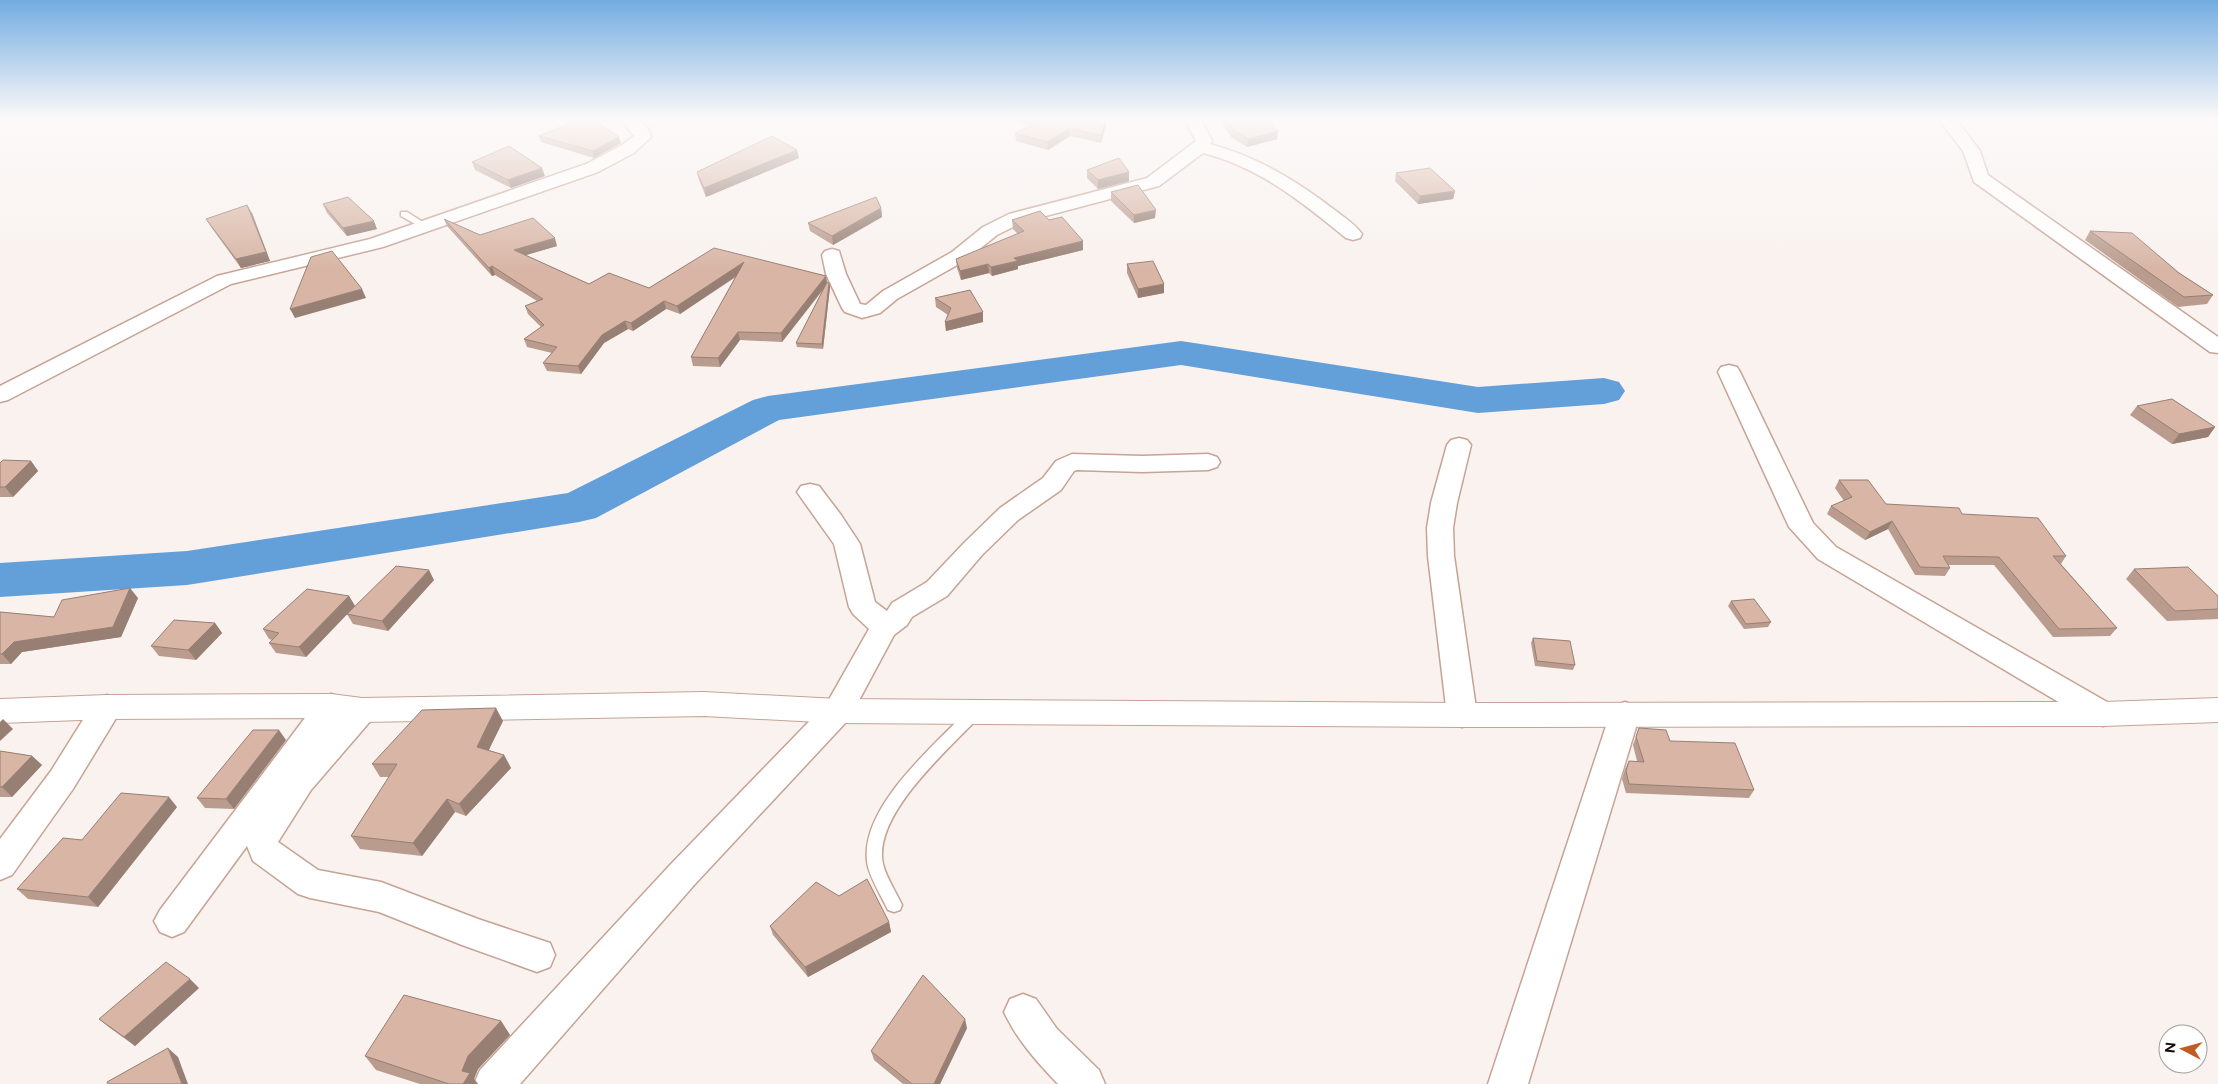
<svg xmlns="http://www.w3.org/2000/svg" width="2218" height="1084" font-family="Figtree,sans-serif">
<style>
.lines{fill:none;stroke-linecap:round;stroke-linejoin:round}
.river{fill:#639fd9;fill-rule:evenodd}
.service-casing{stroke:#c6a394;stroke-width:3}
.minor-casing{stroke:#c6a394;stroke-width:3}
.tertiary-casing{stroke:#c6a394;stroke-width:2}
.service{fill:#fff;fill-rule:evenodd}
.minor{fill:#fff;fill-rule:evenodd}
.tertiary{fill:#fff;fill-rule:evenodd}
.wall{fill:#ba9c8e}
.shaded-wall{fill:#977f74}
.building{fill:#d8b5a5;stroke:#977f74}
</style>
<rect width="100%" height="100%" fill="#f9f2ef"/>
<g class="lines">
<!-- river -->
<path class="river" d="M1181 341 1478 387 1604 378 1619 382 1625 391 1619 400 1604 404 1478 413 1181 365 779 420 596 518 579 522 187 585 0 597V563L187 551 568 493 753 400 768 396Z"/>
<defs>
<g id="service">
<path d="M401 212H407L429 226 422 228 401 216Z"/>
<path d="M975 706 980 708 982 712 980 716C949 749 872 815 883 864 886 877 896 892 902 905L900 910 894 912 888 910C882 897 868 875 867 861 861 806 934 746 970 708Z"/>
</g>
<g id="minor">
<path d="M620 118H637L648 128 651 137 634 153 598 172 383 247 231 284 8 400 0 402V386L217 276 370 239 586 164 622 145 634 136Z"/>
<path d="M1184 118H1200L1212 141 1210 144C1258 157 1297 181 1336 211 1345 218 1356 225 1362 234L1360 238 1353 240 1346 238C1302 202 1259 167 1203 153L1159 186 1023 222 997 235 966 260 897 299 880 313 862 318 845 312 842 308 826 274 822 255 825 251 832 249 839 251 846 274 860 304 866 305 883 291 952 252 983 227 1009 214 1147 178 1196 141Z"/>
<path d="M1938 118H1955L1980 151 1988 175 2218 337V353L2210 352 1974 182 1963 151Z"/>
<path d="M1729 365 1737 367 1740 372 1813 523 1836 547 2114 706 2118 714 2114 722 2103 726 2092 722 1818 559 1789 527 1718 372 1721 367Z"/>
<path d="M1459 438 1467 440 1471 445 1457 503 1453 528 1454 556 1477 715 1473 723 1462 727 1451 723 1447 715 1428 556 1427 528 1431 503 1447 445 1451 440Z"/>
<path d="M1072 454 1142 456 1208 454 1217 457 1220 462 1217 467 1208 470 1142 472 1077 470 1074 471 1061 490 1018 520 982 555 947 596 912 617 907 625 894 635 849 719 695 884 520 1084H474L480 1070 671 864 827 703 869 629 853 614 849 607 834 544 797 492 801 486 810 484 819 486 841 515 860 544 875 602 887 611 892 603 927 582 964 543 1000 508 1043 478 1056 461Z"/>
<path d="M331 694 342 698 346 706 344 710C353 700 359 698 373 702L377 710 373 718 311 790 278 842 318 870 381 882 478 919 550 943 555 955 550 967 537 972 462 945 379 912 310 898 298 894 253 861 247 846 184 932 172 937 160 932 154 921 160 910 320 698Z"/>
<path d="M107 695 118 699 122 707 118 715 73 789 12 875 0 880V839L51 771 96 699Z"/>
<path d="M1625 702 1636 706 1640 714 1528 1084H1488L1610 714 1614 706Z"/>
<path d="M1023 994 1036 999 1057 1029 1099 1070 1105 1084H1058C1037 1062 1017 1040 1004 1012L1010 999Z"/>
</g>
<path id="tertiary" d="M704 692 838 699 1462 703 2103 702 2218 698V722L2103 726 1462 727 838 723 704 716 362 722 331 718 107 719 0 723V699L107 695 331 694 362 698Z"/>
</defs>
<!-- service casing -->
<use href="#service" class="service-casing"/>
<!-- minor casing -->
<use href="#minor" class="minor-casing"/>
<!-- tertiary casing -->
<use href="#tertiary" class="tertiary-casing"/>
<!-- service -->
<use href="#service" class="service"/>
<!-- minor -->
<use href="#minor" class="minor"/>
<!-- tertiary -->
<use href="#tertiary" class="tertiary"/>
</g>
<!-- wall -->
<g class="wall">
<path d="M1017 118H1106V125L1101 143 1070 136 1048 150 1016 141 1015 133 1031 126 1017 122Z"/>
<path d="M1218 118H1266L1277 139 1247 147 1231 137Z"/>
<path d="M539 136 621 143 594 158 541 142Z"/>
<path d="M799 158 706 197 699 180 697 172Z"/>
<path d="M472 162 545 176 511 188 475 170Z"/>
<path d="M1087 170 1129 172V181L1098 189 1087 178Z"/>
<path d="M1396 173 1455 191 1453 199 1418 204 1395 181Z"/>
<path d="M1111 192 1155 218 1134 223 1111 201Z"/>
<path d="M323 204 377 229 347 236 327 213Z"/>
<path d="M881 208 882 217 833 245 810 231 808 223Z"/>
<path d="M252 213 270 261 241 268 211 227 206 219Z"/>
<path d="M444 219 480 235 557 246 526 255 589 284 649 288 714 248 826 276 827 282 829 283 830 287 823 349 797 347 796 343 823 290 782 342 740 340 720 367 693 366 691 357 736 277 680 314 666 309 633 331 628 329 604 343 581 374 547 371 543 363 552 353 527 347 524 339 541 327 528 314 525 306 537 301 495 275 492 276 447 226Z"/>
<path d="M1012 220H1049L1083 241V250L1018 266V269L992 276 989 273 961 280 957 268 956 259 1018 234 1013 229Z"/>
<path d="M2090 231 2179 273 2213 295 2207 304 2178 307 2085 240Z"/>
<path d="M1127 264 1164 293 1138 298 1127 273Z"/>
<path d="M935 298 983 322 946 331 945 322 948 315 936 307Z"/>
<path d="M2137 406 2215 427 2208 437 2172 444 2130 415Z"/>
<path d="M31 461 38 471 13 497H0V463Z"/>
<path d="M1839 480 1886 504 1962 514 2066 556 2061 564 2117 628 2110 636 2053 637 1994 565H1948L1950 568 1945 576 1915 575 1888 529 1865 540 1827 514 1831 506 1844 501 1835 488Z"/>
<path d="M2134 569 2218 596V619L2167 621 2126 579Z"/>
<path d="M434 580 388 631 353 624 347 614Z"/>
<path d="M349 596 355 606 306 657 276 653 269 643 272 640 269 639 263 629Z"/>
<path d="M138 598 121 637 22 652 11 664H0V612L54 617Z"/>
<path d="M1731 601 1771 622 1768 627 1744 629 1728 606Z"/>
<path d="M215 623 222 633 196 660 159 656 151 646Z"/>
<path d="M1533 638 1575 665 1573 670 1535 666 1531 643Z"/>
<path d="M503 721 488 750 504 755 511 768 466 816 455 812 422 856 360 849 351 836 389 777H380L372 764Z"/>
<path d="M1639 728 1670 741 1754 790 1749 798 1626 793 1622 779 1625 769 1629 761H1637L1633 745Z"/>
<path d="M286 740 234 809 205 808 197 798Z"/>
<path d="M0 751 32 756 42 765 12 797H0Z"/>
<path d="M177 807 98 907 28 899 17 889 82 840Z"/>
<path d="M839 896 889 922 891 932 808 977 773 935 770 926Z"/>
<path d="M199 988 135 1046 110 1028 99 1019Z"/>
<path d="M501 1021 510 1035 478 1069 474 1079 478 1084H420L376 1070 365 1056Z"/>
<path d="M967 1028 940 1084H903L874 1060 871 1051Z"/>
</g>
<!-- shaded-wall -->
<g class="shaded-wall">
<path d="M1106 118V125L1101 143V136Z"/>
<path d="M1070 128V136L1048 150 1047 142Z"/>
<path d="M1278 131 1277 139 1247 147 1248 139Z"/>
<path d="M619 137 621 143 594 158 593 151Z"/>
<path d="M797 150 799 158 706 197 704 188Z"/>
<path d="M542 168 545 176 511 188 508 180Z"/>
<path d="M1129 172V181L1098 189V180Z"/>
<path d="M1455 191 1453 199 1418 204 1420 196Z"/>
<path d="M247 205 252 213 270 261 241 268 236 259Z"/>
<path d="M881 208 882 217 833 245 832 236Z"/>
<path d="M1156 210 1155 218 1134 223V215Z"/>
<path d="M374 221 377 229 347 236 343 228Z"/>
<path d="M555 238 557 246 516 258 514 250Z"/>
<path d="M1083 241V250L1018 266V269L992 276 991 267 1014 258Z"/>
<path d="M744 262 745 270 680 314 677 306Z"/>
<path d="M988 264 989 273 961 280 960 271Z"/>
<path d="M492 266 495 275 492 276 489 268Z"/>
<path d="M826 276 827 284 782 342 781 333Z"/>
<path d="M829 283 830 287 823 349 822 344Z"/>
<path d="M1164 284V293L1138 298V289Z"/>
<path d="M362 289 366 298 295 318 290 309Z"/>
<path d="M664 301 666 309 633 331 631 323Z"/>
<path d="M983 312V322L946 331 945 322Z"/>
<path d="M625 321 628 329 604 343 581 374 578 366 602 335Z"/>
<path d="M738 332 740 340 720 367 718 358Z"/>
<path d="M2215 427 2208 437 2172 444 2179 434Z"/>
<path d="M31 461 38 471 13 497 5 487Z"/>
<path d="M1892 521 1888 529 1865 540 1870 532Z"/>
<path d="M429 570 434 580 388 631 382 621Z"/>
<path d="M130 588 138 598 121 637 22 652 11 664 2 654 14 642Z"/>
<path d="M349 596 355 606 306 657 299 647Z"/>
<path d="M215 623 222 633 196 660 188 650Z"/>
<path d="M496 708 503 721 484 760 477 747Z"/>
<path d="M3 719 13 729 0 741V722Z"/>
<path d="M279 730 286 740 234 809 226 799Z"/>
<path d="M504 755 511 768 466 816 459 804Z"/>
<path d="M32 756 42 765 12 797 2 787Z"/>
<path d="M169 797 177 807 98 907 88 897Z"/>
<path d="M447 799 455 812 422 856 413 843Z"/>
<path d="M889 922 891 932 808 977 805 967Z"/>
<path d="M190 979 199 988 135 1046 124 1037Z"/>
<path d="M965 1019 967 1028 940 1084H934Z"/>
<path d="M501 1021 510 1035 478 1069 474 1079 478 1084H463L462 1071 468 1056Z"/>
<path d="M168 1048 178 1057 188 1084H182Z"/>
</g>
<!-- building -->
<g class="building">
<path d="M583 118H591L619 137 593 151 539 136Z"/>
<path d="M1031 118H1106L1101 136 1070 128 1047 142 1015 133 1041 121Z"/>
<path d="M1224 118H1266L1278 131 1248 139 1232 129Z"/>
<path d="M772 136 797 150 704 188 697 172Z"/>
<path d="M509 146 542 168 508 180 472 162Z"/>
<path d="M1119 158 1129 172 1098 180 1087 170Z"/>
<path d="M1430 168 1455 191 1420 196 1396 173Z"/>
<path d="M1138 185 1156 210 1134 215 1111 192Z"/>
<path d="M348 197 374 221 343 228 323 204Z"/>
<path d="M876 197 881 208 832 236 808 223Z"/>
<path d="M247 205 266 252 236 259 206 219Z"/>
<path d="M1040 211 1049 220 1062 217 1083 241 1014 258 1018 261 991 267 988 264 960 271 956 259 1024 231 1012 220Z"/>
<path d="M533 218 555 238 514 250 589 284 609 273 649 288 714 248 826 276 781 333 738 332 718 358 691 357 744 262 677 306 664 301 631 323 625 321 602 335 578 366 543 363 557 347 524 339 544 325 525 306 543 299 492 266 489 268 444 219 480 235Z"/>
<path d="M2090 231 2132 233 2179 273 2213 295 2184 297Z"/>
<path d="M332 251 362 289 290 309 311 257Z"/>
<path d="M1153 261 1164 284 1138 289 1127 264Z"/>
<path d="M827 282 829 283 822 344 796 343Z"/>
<path d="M970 290 983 312 945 322 951 308 935 298Z"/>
<path d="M2172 399 2215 427 2179 434 2137 406Z"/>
<path d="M3 460 31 461 5 487H0V463Z"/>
<path d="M1839 480H1868L1886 504 1959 508 1962 514 2038 518 2066 556H2053L2117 628 2059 629 1999 557 1943 556 1950 568 1920 567 1892 521 1870 532 1831 506 1852 497Z"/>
<path d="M396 566 429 570 382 621 347 614Z"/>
<path d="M2188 567 2218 596V609L2175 611 2134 569Z"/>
<path d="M130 588 113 627 14 642 2 654H0V612L54 617 62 600Z"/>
<path d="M307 589 349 596 299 647 269 643 279 633 263 629Z"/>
<path d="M1754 599 1771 622 1746 624 1731 601Z"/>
<path d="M174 620 215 623 188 650 151 646Z"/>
<path d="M1533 638 1570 641 1575 665 1537 661Z"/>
<path d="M496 708 477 747 504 755 459 804 447 799 413 843 351 836 397 764H372L422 710Z"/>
<path d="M1639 728 1666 730 1670 741 1735 743 1754 790 1629 784 1626 771 1629 761 1644 762 1636 737Z"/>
<path d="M253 730H279L226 799 197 798Z"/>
<path d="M0 751 32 756 2 787H0Z"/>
<path d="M121 793 169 797 88 897 17 889 63 838 82 840Z"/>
<path d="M867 879 889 922 805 967 770 926 816 882 839 896Z"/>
<path d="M166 962 190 979 124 1037 99 1019Z"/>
<path d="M923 975 965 1019 934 1084H912L871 1051Z"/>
<path d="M404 995 501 1021 468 1056 462 1071 470 1073 463 1084H449L365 1056Z"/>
<path d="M168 1048 182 1084H108L107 1082Z"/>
</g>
<!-- sky -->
<linearGradient id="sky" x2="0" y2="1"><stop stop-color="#73ace2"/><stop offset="0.44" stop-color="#fcf9f8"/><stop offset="1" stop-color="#fcf9f8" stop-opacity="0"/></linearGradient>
<rect width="2218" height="270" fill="url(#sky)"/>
<!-- north arrow -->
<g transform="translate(2183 1049) rotate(276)"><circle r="24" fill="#ffffff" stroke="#a29e9c"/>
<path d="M0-4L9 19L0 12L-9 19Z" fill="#c05d24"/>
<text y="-8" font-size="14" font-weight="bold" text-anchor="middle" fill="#170c07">N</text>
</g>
</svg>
